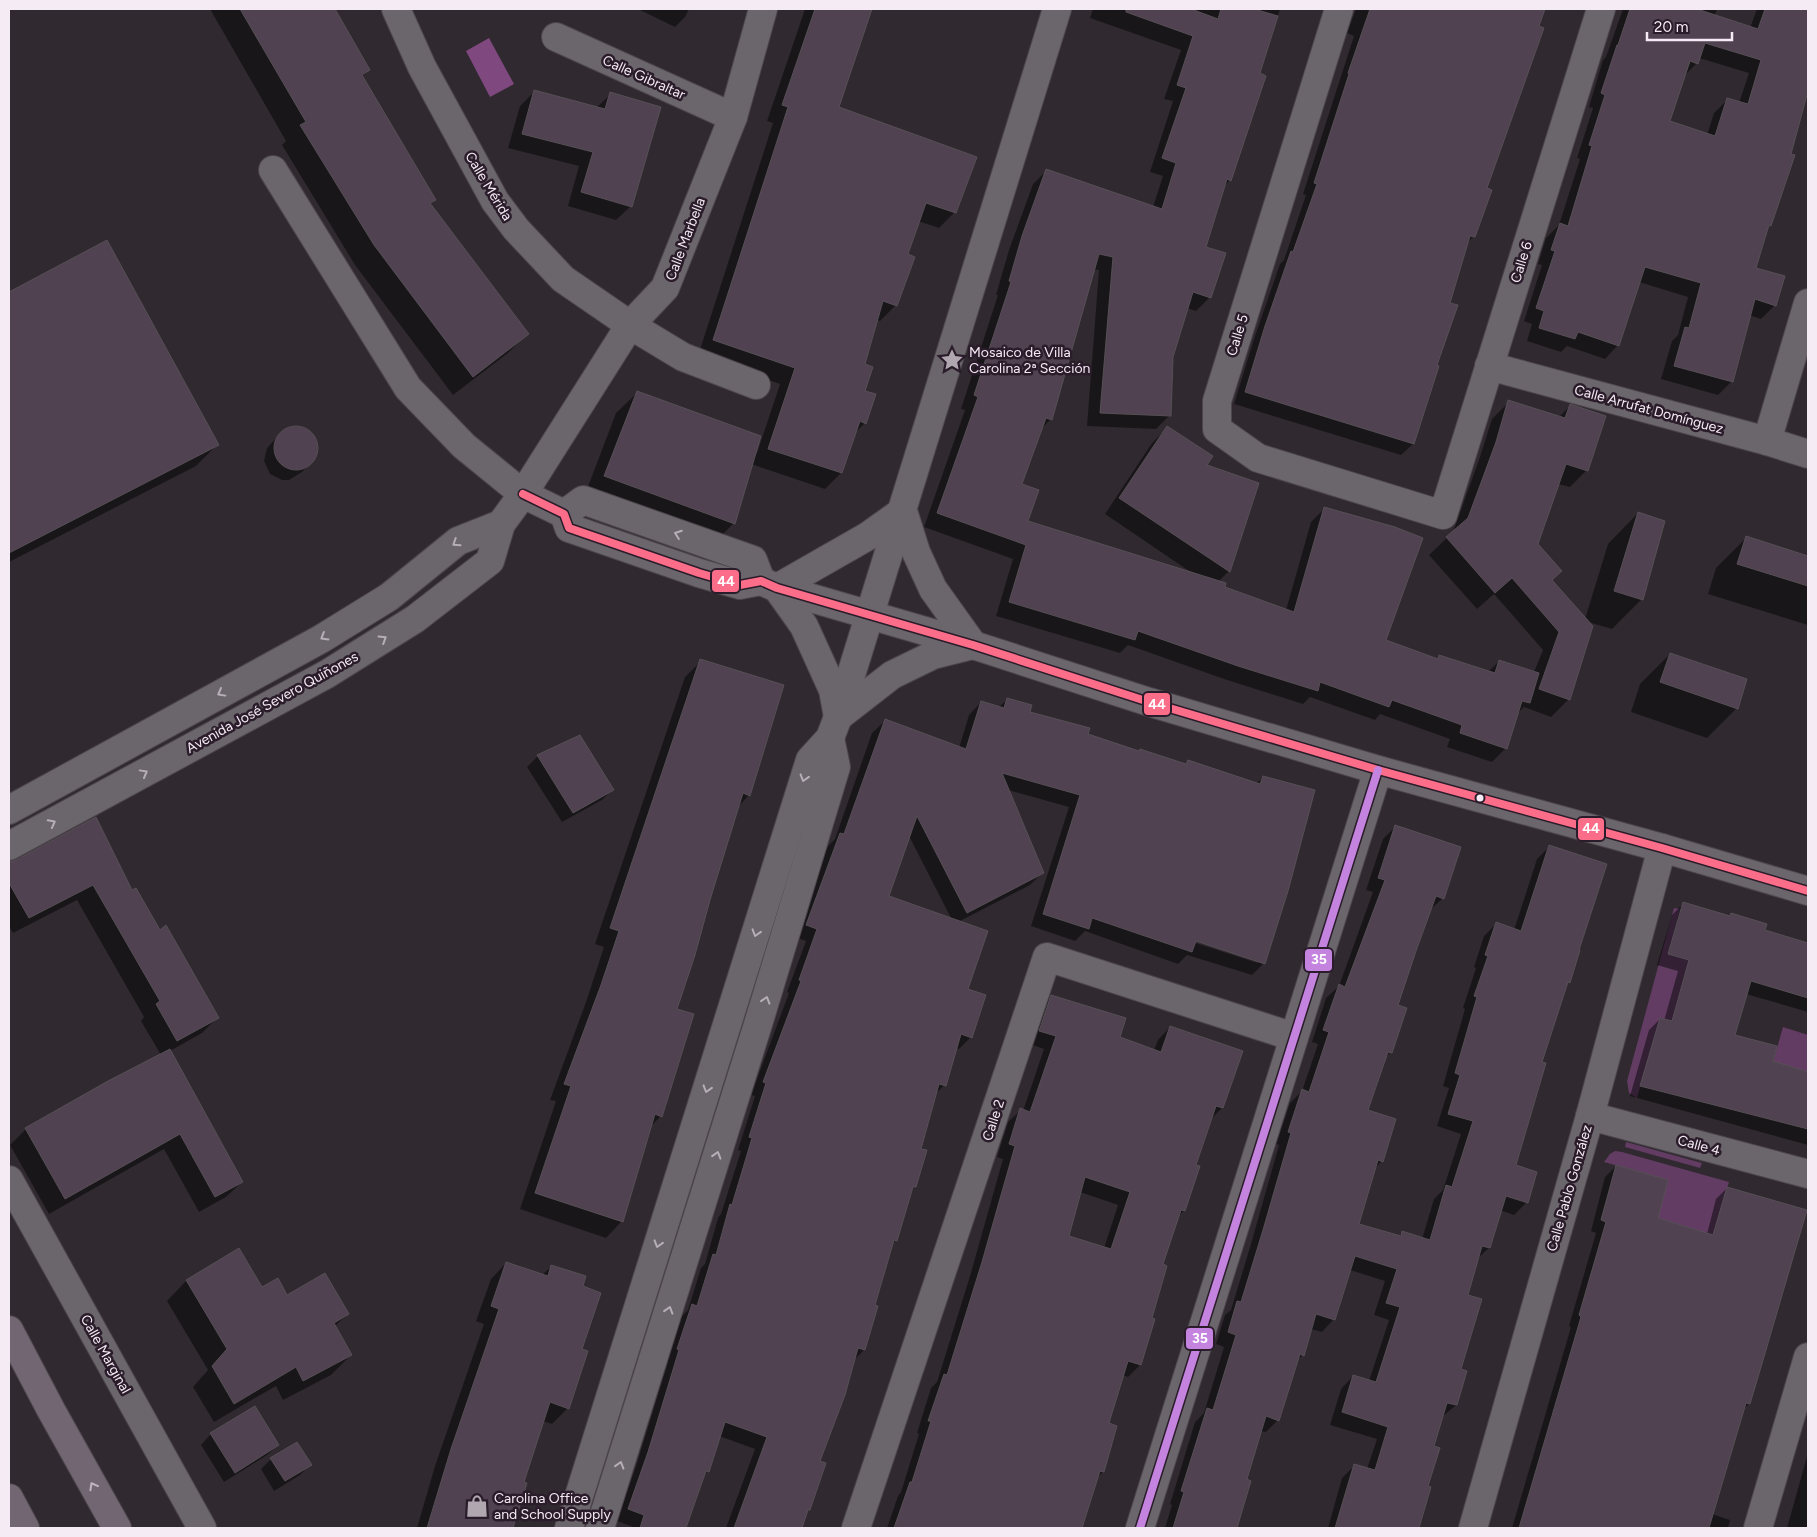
<svg xmlns="http://www.w3.org/2000/svg" width="1817" height="1537" font-family="Figtree,sans-serif">
<style>
.green{fill:#623c62}
.water{fill:#7f487f}
.shadow{fill:#0007;fill-rule:evenodd}
.building{fill:#504250;stroke:#565056;fill-rule:evenodd}
.lines{fill:none;stroke-linecap:round;stroke-linejoin:round}
.minor-casing{stroke:#4c464c;stroke-width:30}
.major-casing{stroke:#4c464c;stroke-width:30}
.minor{stroke:#6b666b;stroke-width:28}
.major{stroke:#716671;stroke-width:28}
.bus-1-casing{stroke:#2a1c2a;stroke-width:11}
.bus-2-casing{stroke:#2a1c2a;stroke-width:11}
.bus-1{stroke:#fb6d88;stroke-width:8}
.bus-2{stroke:#c483df;stroke-width:8}
.oneway{stroke:#b7afb7}
.oneway2{stroke:#c0b6c0}
.bus-dot{fill:#f5ebf5;stroke:#2a1c2a;stroke-width:2}
.labels{text-anchor:middle;stroke-width:5;stroke-linejoin:round;paint-order:stroke}
.street-label{font-size:14px;fill:#f5ebf5;stroke:#2a1c2a}
.poi-label{font-size:14px;fill:#f5ebf5;stroke:#2a1c2a;text-anchor:start}
.line-badge{stroke:#2a1c2a;stroke-width:2}
.badge-label{font-size:14px;text-anchor:middle;font-weight:bold;fill:#fff}
</style>
<rect width="100%" height="100%" fill="#302a30"/>
<!-- green -->
<g class="green">
<path d="M1674 908 1680 909 1668 954 1695 962 1703 1005 1678 998 1672 1021 1660 1018 1637 1098 1629 1093 1627 1081Z"/>
<path d="M1783 1027 1808 1035V1072L1773 1062Z"/>
<path d="M1626 1142 1702 1163 1700 1168 1625 1147Z"/>
<path d="M1615 1151 1622 1152 1729 1182 1714 1234 1709 1272 1700 1231 1657 1219 1668 1180 1604 1162 1610 1154Z"/>
</g>
<!-- water -->
<path class="water" d="M489 38 514 84 490 97 466 51Z"/>
<!-- shadow -->
<g class="shadow">
<path d="M210 9H334L369 70 362 77 434 200 430 204 527 334 508 353 453 395 355 265 282 145 286 141Z"/>
<path d="M638 9H689L685 17 675 27Z"/>
<path d="M805 9H870L837 108 955 212 939 228 918 221 906 255 896 305 880 321 877 320 863 365 865 423 854 434 841 473 825 489 751 464 734 523 713 544 584 497 616 413 637 393 757 453 780 384 698 356 773 123 767 121Z"/>
<path d="M1093 9H1280L1258 74 1230 180 1223 187 1205 248 1210 297 1196 311 1187 308 1172 357 1169 416 1156 429 1087 426 1099 270 1093 269 1051 419 1039 431 1020 484 1027 521 1192 573 1105 514 1152 443 1167 428 1205 466 1258 483 1229 571 1218 582 1223 588 1286 610 1311 522 1325 508 1384 641 1437 660 1440 657 1488 672 1499 661 1534 672 1543 650 1494 594 1477 609 1429 555 1453 532 1479 460 1492 419 1509 402 1558 418 1570 406 1587 470 1570 487 1558 484 1537 544 1550 581 1585 619 1608 544 1638 513 1642 599 1612 629 1588 622 1583 650 1585 651 1569 699 1551 717 1524 707 1517 714 1506 748 1492 762 1447 747 1450 739 1380 714 1375 720 1310 697 1303 704 1224 679 1128 645 1120 653 996 616 1013 559 924 527 965 410 961 409 998 295H996L1009 250 1033 184 1047 170 1153 207 1163 176 1150 172 1173 101 1164 99 1181 50 1090 18Z"/>
<path d="M1356 9H1543L1486 189 1474 236 1466 244 1448 304 1435 366 1437 367 1413 444 1401 455 1234 404 1254 339 1280 264 1284 260 1306 195 1303 194 1354 36 1347 33Z"/>
<path d="M1623 9H1717L1714 17 1750 28 1757 9H1808V88L1770 225 1766 229 1755 268 1775 305 1761 319 1749 315 1732 381 1718 395 1661 379 1672 341 1678 335 1688 297 1639 282 1618 345 1605 359 1567 346 1561 352 1527 341 1532 324 1524 321 1542 265 1538 264 1546 238 1559 225 1580 159 1577 158 1593 108 1589 107 1603 60 1606 57ZM1699 58 1749 73 1739 103 1728 99 1714 113 1707 135 1668 122 1683 77 1697 63Z"/>
<path d="M534 92 596 108 611 94 631 206 616 220 568 206 579 166 508 148 520 106Z"/>
<path d="M107 242 217 445 196 466 9 562V293Z"/>
<path d="M289 428H303L314 436 318 449 312 462 302 472 289 480H282L270 474 264 461 267 448 282 432Z"/>
<path d="M1746 538 1808 557V625L1708 594 1716 568Z"/>
<path d="M1670 654 1737 708 1707 738 1631 712 1640 684Z"/>
<path d="M701 661 749 795 738 807 676 1009 661 1116 651 1126 621 1222 606 1238 520 1209 556 1101 550 1100 586 1002 604 947 595 944 685 677Z"/>
<path d="M1008 699 1029 713 1087 735 1139 752 1184 765 1188 761 1256 784 1263 777 1264 963 1252 975 1187 955 1178 964 1085 931 1075 941 1031 926 1069 807 1008 790 1042 873 1030 885 958 922 971 1037 959 1049 956 1048 945 1085 935 1094 919 1150 915 1187 911 1191 896 1240 891 1245 873 1306 877 1307 864 1350 854 1360 819 1462 809 1510 806 1513 801 1528H726L755 1449 719 1436 708 1471 703 1476 685 1528H632L633 1527 617 1521 636 1466 668 1362 666 1361 680 1318 688 1310 701 1268 705 1264 718 1218 721 1214 741 1151 738 1150 755 1096 751 1095 789 993 787 992 806 941 795 937 828 846 835 839 872 733 885 721 959 748 969 715 981 702 999 707ZM909 836 952 920 888 897ZM1190 938 1258 960V963L1189 941Z"/>
<path d="M579 736 612 790 602 800 562 822 527 767 538 756Z"/>
<path d="M1395 827 1443 898 1430 910 1397 1006 1391 1052 1383 1060 1366 1111 1382 1161 1374 1169 1358 1225 1399 1236 1403 1232 1422 1239 1434 1199 1443 1190 1461 1134 1437 1126 1449 1088 1443 1086 1465 1009 1463 1008 1476 968 1474 967 1484 936 1496 924 1514 930 1537 859 1550 846 1569 982 1566 985 1541 1063 1514 1166 1527 1202 1514 1215 1500 1210 1489 1248 1477 1259 1466 1295 1459 1370 1466 1372 1456 1405 1442 1417 1433 1447 1427 1487H1430L1418 1528H1328L1342 1478 1354 1466 1367 1469 1377 1439 1330 1425 1341 1389 1353 1376 1369 1381 1389 1320 1374 1315 1385 1281 1350 1270 1334 1319 1322 1332 1311 1329 1303 1355 1296 1361 1278 1420 1266 1432 1260 1431 1245 1480 1250 1482 1236 1528H1165L1172 1505 1170 1504 1195 1422 1204 1413 1224 1347 1216 1344 1225 1315 1231 1310 1251 1244 1279 1145 1276 1144 1290 1103 1302 1091 1318 1044 1312 1042 1326 998 1339 986 1373 892 1366 890 1383 839Z"/>
<path d="M17 861 132 892 217 1018 202 1033 170 1051 242 1182 226 1197 199 1212 164 1149 49 1214 10 1145 26 1129 161 1055 141 1021 144 1017 77 900 13 933 9 926V863Z"/>
<path d="M1683 904 1764 931 1808 944V1012L1746 994 1733 1036 1772 1062 1808 1073V1071V1145L1630 1096 1649 1030 1660 1019 1664 1021 1678 971 1657 965 1672 915Z"/>
<path d="M1051 996 1119 1037 1154 1050 1158 1040 1170 1027 1241 1052 1222 1108 1210 1120 1195 1166 1184 1211 1177 1217 1161 1265 1140 1365 1128 1377 1122 1375 1107 1424 1116 1427 1103 1472 1097 1478 1081 1528H887L898 1496 901 1492 919 1434 917 1433 931 1388 937 1382 970 1276 1003 1159 997 1157 1008 1122 1021 1110 1023 1111 1044 1049 1027 1043 1039 1009ZM1080 1192 1118 1205 1104 1248 1067 1237Z"/>
<path d="M1616 1166 1656 1219 1707 1234 1716 1199 1727 1188 1760 1367 1749 1404 1742 1410 1712 1514 1730 1520 1728 1528H1512L1571 1327 1569 1326 1596 1233 1591 1231 1605 1177Z"/>
<path d="M238 1250 262 1289 348 1314 335 1326 351 1355 331 1375 283 1400 276 1386 214 1422 193 1387 208 1370 167 1301 186 1281Z"/>
<path d="M506 1263 542 1275 552 1266 581 1287 580 1350 568 1408 552 1424 543 1421 522 1483 525 1484 511 1528H417L435 1466 484 1324 476 1321 491 1279Z"/>
<path d="M211 1434 278 1445 267 1455 224 1482 201 1445Z"/>
<path d="M1808 1453V1528H1787Z"/>
<path d="M271 1459 310 1465 300 1475 274 1491 261 1469Z"/>
</g>
<!-- building -->
<g class="building">
<path d="M240 9H335L370 70 362 75 436 200 430 203 529 334 473 377 374 245 300 125 306 122Z"/>
<path d="M815 9H872L839 107 977 157 956 213 926 203 908 254 915 257 897 306 883 301 865 364 873 367 865 391 876 394 866 424 860 421 842 473 768 449 795 368 713 340 788 107 782 105Z"/>
<path d="M1126 9H1191L1218 19 1221 9H1254L1278 16 1260 73 1266 76 1231 181 1227 179 1206 247 1226 253 1211 298 1193 292 1173 357 1171 416 1100 413 1113 257 1099 254 1052 420 1046 418 1022 484 1039 490 1028 521 1226 583 1225 587 1294 612 1324 507 1395 527 1423 538 1386 640 1438 659 1439 655 1495 673 1499 660 1539 673 1530 703 1522 701 1507 749 1460 733 1462 725 1392 700 1389 707 1320 682 1318 691 1238 666 1138 631 1135 640 1009 602 1026 545 937 513 978 397 974 395 1011 282 1009 281 1022 236 1046 169 1162 209 1176 163 1162 158 1186 88 1177 85 1193 36 1126 12Z"/>
<path d="M1370 9H1545L1539 26 1544 28 1487 188 1492 190 1475 237 1470 236 1450 303 1458 305 1437 365 1439 366 1414 444 1245 392 1265 326 1291 251 1293 252 1317 184 1314 183 1349 74 1348 73Z"/>
<path d="M1630 9H1697L1758 29 1765 9H1808V91L1791 154 1795 155 1771 226 1769 225 1756 268 1785 276 1776 306 1755 299 1733 382 1674 366 1685 327 1689 328 1701 283 1645 267 1619 346 1578 332 1575 339 1539 328 1544 311 1536 308 1555 251 1551 250 1560 223 1568 226 1592 146 1589 145 1605 95 1601 93 1617 45H1618ZM1705 43 1761 60 1748 104 1727 98 1715 136 1670 121 1690 61 1698 64Z"/>
<path d="M534 90 605 109 610 92 661 107 632 207 581 192 593 152 522 134Z"/>
<path d="M107 240 219 445 9 553V292Z"/>
<path d="M637 391 761 436 735 524 604 476Z"/>
<path d="M1508 400 1565 418 1570 404 1606 416 1588 471 1566 464 1538 544 1562 571 1552 580 1593 626 1570 700 1539 689 1559 632 1512 578 1495 593 1446 537 1468 518 1496 442Z"/>
<circle cx="296" cy="448" r="22"/>
<path d="M1167 426 1213 456 1207 465 1259 483 1230 572 1119 498Z"/>
<path d="M1638 512 1665 521 1643 600 1614 591Z"/>
<path d="M1746 536 1808 556V586L1737 564Z"/>
<path d="M1670 653 1747 679 1738 709 1660 682Z"/>
<path d="M700 659 784 685 750 796 743 793 710 900 695 955 677 1009 694 1014 662 1117 655 1114 623 1222 535 1193 571 1086 564 1084 601 985 619 931 610 928Z"/>
<path d="M1007 698 1032 705 1030 712 1090 728 1088 734 1139 751 1140 749 1186 764 1188 760 1260 784 1263 776 1315 790 1288 891 1265 964 1196 941 1192 952 1092 918 1089 929 1043 914 1080 795 1002 773 1044 873 967 913 917 816 889 896 988 931 968 989 986 995 972 1038 961 1034 946 1086 939 1084 921 1149 927 1150 916 1187H913L897 1241 894 1240 875 1305 878 1306 865 1350 858 1348 845 1395 820 1461 826 1463 810 1510H808L802 1528H734L767 1437 725 1422 709 1472 706 1471 686 1528H640L644 1515 628 1509 648 1452 679 1350 677 1349 692 1304 697 1306 713 1254 716 1255 730 1204 732 1205 752 1138 749 1137 766 1083 763 1082 801 981 799 980 817 929 806 925 840 833 844 834 885 719 966 749 981 701 1004 708Z"/>
<path d="M580 735 614 790 573 813 537 755Z"/>
<path d="M96 817 132 890 136 888 160 930 166 925 219 1018 177 1041 156 1004 160 1001 93 885 29 918 9 883V862L16 860Z"/>
<path d="M1395 825 1461 847 1444 899 1436 896 1416 951 1398 1005 1407 1008 1392 1053 1388 1052 1368 1110 1396 1119 1383 1162 1378 1160 1359 1224 1401 1236 1402 1231 1430 1240 1446 1185 1452 1187 1473 1121 1448 1114 1460 1075 1455 1073 1477 997 1474 996 1488 956 1485 955 1496 922 1521 931 1549 845 1607 864 1579 950H1580L1570 983 1568 982 1542 1062 1546 1063 1516 1165 1537 1172 1528 1203 1506 1196 1490 1248 1482 1246 1468 1295 1482 1299 1461 1369 1467 1371 1457 1405 1447 1403 1434 1446 1440 1448 1428 1486 1431 1487 1419 1528H1335L1354 1464 1375 1470 1388 1427 1342 1412 1353 1375 1376 1382 1400 1307 1386 1303 1397 1269 1355 1256 1335 1320 1316 1314 1304 1356 1300 1354 1279 1421 1266 1416 1247 1479 1251 1481 1237 1528H1173L1184 1492 1181 1491 1207 1408 1213 1410 1236 1335 1228 1332 1237 1301 1241 1302 1263 1230 1291 1133 1288 1132 1302 1089 1309 1092 1329 1032 1323 1030 1339 984 1345 987 1385 880 1378 878Z"/>
<path d="M1683 902 1730 916 1731 913 1767 924 1765 930 1808 943V998L1751 981 1735 1035 1777 1046 1773 1061 1808 1072V1129L1640 1086 1660 1018 1672 1021 1689 960 1668 954Z"/>
<path d="M1051 995 1126 1018 1120 1037 1161 1052 1170 1026 1243 1051 1223 1108 1216 1106 1196 1165 1200 1166 1185 1211 1181 1210 1163 1264 1167 1266 1152 1318 1155 1319 1141 1365 1128 1361 1109 1423 1117 1426 1104 1472 1100 1471 1082 1528H894L910 1482H912L931 1421H928L944 1374 947 1375 982 1262 1015 1146 1009 1144 1020 1108 1030 1112 1056 1036 1039 1031ZM1085 1177 1130 1192 1111 1249 1069 1236Z"/>
<path d="M170 1049 243 1182 215 1197 180 1134 65 1199 25 1128 108 1081Z"/>
<path d="M1616 1165 1668 1180 1658 1218 1713 1235 1727 1187 1807 1210 1761 1367 1750 1404 1746 1403 1709 1528H1519L1581 1317 1579 1315 1606 1222 1601 1220Z"/>
<path d="M239 1248 262 1287 278 1278 287 1295 325 1273 349 1314 334 1323 352 1355 303 1381 296 1367 234 1404 212 1366 227 1349 186 1280Z"/>
<path d="M506 1262 548 1276 551 1265 586 1276 583 1286 601 1293 582 1349 588 1351 569 1409 550 1402 524 1482 527 1483 513 1528H427L451 1449 499 1309 491 1306Z"/>
<path d="M255 1406 279 1445 235 1473 210 1433Z"/>
<path d="M297 1442 312 1465 285 1481 270 1458Z"/>
</g>
<g class="lines">
<defs>
<g id="minor">
<path d="M396 9 422 67 495 201 516 229 563 279 630 325 683 357 756 385"/>
<path d="M1339 9 1217 401V429L1258 458 1443 515 1601 9"/>
<path d="M556 37 733 117"/>
<path d="M273 170 408 388 464 446 523 494 564 514 569 528 699 573 740 585 761 581 777 588 973 645 1149 702 1378 770 1662 848 1808 891"/>
<path d="M1489 366 1767 441 1808 454"/>
<path d="M1767 441 1808 303"/>
<path d="M903 511 916 552 933 589 973 645 933 655 892 675 838 717 833 690 804 626 777 588 868 536Z"/>
<path d="M564 514 583 500 753 560 761 581"/>
<path d="M9 810 321 639 389 597 458 541 501 524"/>
<path d="M9 846 327 674 415 619 490 561 501 524 523 494 630 325 665 288 733 117 763 9"/>
<path d="M1590 1116 1808 1174"/>
<path d="M9 1180 202 1528"/>
<path d="M569 1528 810 760 830 738 838 717 1057 9"/>
<path d="M600 1528 759 1021 836 767 830 738"/>
<path d="M856 1528 1047 957 1294 1037"/>
<path d="M1140 1528 1378 770"/>
<path d="M1473 1528 1590 1116 1662 848"/>
<path d="M1758 1528 1808 1357"/>
</g>
<g id="major">
<path d="M9 1330 51 1410 117 1528"/>
<path d="M9 1498 25 1528"/>
</g>
</defs>
<!-- minor casing -->
<use href="#minor" class="minor-casing"/>
<!-- major casing -->
<use href="#major" class="major-casing"/>
<!-- minor -->
<use href="#minor" class="minor"/>
<!-- major -->
<use href="#major" class="major"/>
<defs>
<path id="bus-1" d="M523 494 564 514 569 528 699 573 740 585 761 581 777 588 973 645 1149 702 1378 770 1662 848 1808 891"/>
<path id="bus-2" d="M1140 1528 1378 770"/>
</defs>
<!-- bus-1 casing -->
<use href="#bus-1" class="bus-1-casing"/>
<!-- bus-2 casing -->
<use href="#bus-2" class="bus-2-casing"/>
<!-- bus-1 -->
<use href="#bus-1" class="bus-1"/>
<!-- bus-2 -->
<use href="#bus-2" class="bus-2"/>
</g>
<!-- one-way arrows -->
<defs><path id="oneway-chevron" d="M-2-3.5L2.5 0L-2 3.5" fill="none" stroke-width="1.6" stroke-linecap="round" stroke-linejoin="round" transform="scale(1.25)"/></defs>
<g class="oneway">
<use href="#oneway-chevron" transform="translate(678 534) rotate(-160)"/>
<use href="#oneway-chevron" transform="translate(456 543) rotate(147)"/>
<use href="#oneway-chevron" transform="translate(324 637) rotate(149)"/>
<use href="#oneway-chevron" transform="translate(383 639) rotate(-32)"/>
<use href="#oneway-chevron" transform="translate(221 693) rotate(151)"/>
<use href="#oneway-chevron" transform="translate(144 773) rotate(-29)"/>
<use href="#oneway-chevron" transform="translate(804 778) rotate(107)"/>
<use href="#oneway-chevron" transform="translate(52 823) rotate(-28)"/>
<use href="#oneway-chevron" transform="translate(756 933) rotate(107)"/>
<use href="#oneway-chevron" transform="translate(766 1000) rotate(-73)"/>
<use href="#oneway-chevron" transform="translate(707 1089) rotate(107)"/>
<use href="#oneway-chevron" transform="translate(717 1155) rotate(-73)"/>
<use href="#oneway-chevron" transform="translate(658 1244) rotate(107)"/>
<use href="#oneway-chevron" transform="translate(669 1310) rotate(-73)"/>
<use href="#oneway-chevron" transform="translate(620 1465) rotate(-73)"/>
</g>
<use class="oneway2" href="#oneway-chevron" transform="translate(93 1486) rotate(-119)"/>
<!-- icons -->
<defs>
<symbol id="sight-bare" viewBox="-9 -9 18 18"><path d="M0-6L1.8-2.2L6-1.7L2.9 1.2L3.7 5.4L0 3.3L-3.7 5.4L-2.9 1.2L-6-1.7L-1.8-2.2Z" fill="#b0a7b0" stroke="#2a1c2a" stroke-width="2.5" paint-order="stroke"/></symbol>
<symbol id="shop-bare" viewBox="-9 -9 18 18"><path d="M-5-2.5h2.3a2.7 3.5 0 0 1 5.4 0H5L5.5 6h-11ZM-1.5-2.5h3a1.5 2.3 0 0 0-3 0Z" fill="#b0a7b0" stroke="#2a1c2a" stroke-width="2.5" paint-order="stroke"/></symbol>
</defs>
<g fill-rule="evenodd">
<use href="#sight-bare" x="936" y="344" width="32" height="32"/>
<use href="#shop-bare" x="461" y="1490" width="32" height="32"/>
</g>
<!-- markers -->
<circle class="bus-dot" cx="1480" cy="798" r="4.5"/>
<g class="labels">
<!-- street labels -->
<g class="street-label">
<text transform="translate(644 77) rotate(24)" y="5">Calle Gibraltar</text>
<text transform="translate(489 186) rotate(59)" y="5">Calle Mérida</text>
<text transform="translate(685 239) rotate(-69)" y="5">Calle Marbella</text>
<text transform="translate(1521 262) rotate(-73)" y="5">Calle 6</text>
<text transform="translate(1237 335) rotate(-73)" y="5">Calle 5</text>
<text transform="translate(1649 409) rotate(15)" y="5">Calle Arrufat Domínguez</text>
<text transform="translate(272 702) rotate(-29)" y="5">Avenida José Severo Quiñones</text>
<text transform="translate(993 1120) rotate(-72)" y="5">Calle 2</text>
<text transform="translate(1699 1145) rotate(15)" y="5">Calle 4</text>
<text transform="translate(1569 1188) rotate(-74)" y="5">Calle Pablo González</text>
<text transform="translate(106 1354) rotate(61)" y="5">Calle Marginal</text>
</g>
<!-- poi labels -->
<g class="poi-label">
<text x="969" y="357">Mosaico de Villa<tspan x="969" dy="16">Carolina 2ª Sección</tspan></text>
<text x="494" y="1503">Carolina Office<tspan x="494" dy="16">and School Supply</tspan></text>
</g>
</g>
<g class="line-badge">
<rect x="711" y="569" width="29" height="24" rx="5" fill="#fb6d88"/>
<rect x="1143" y="692" width="28" height="24" rx="5" fill="#fb6d88"/>
<rect x="1577" y="817" width="28" height="24" rx="5" fill="#fb6d88"/>
<rect x="1304" y="948" width="29" height="24" rx="5" fill="#c483df"/>
<rect x="1185" y="1327" width="29" height="23" rx="5" fill="#c483df"/>
</g>
<g class="badge-label">
<text x="726" y="586">44</text>
<text x="1157" y="709">44</text>
<text x="1591" y="833">44</text>
<text x="1319" y="964">35</text>
<text x="1200" y="1343">35</text>
</g>
<!-- border -->
<rect width="1817" height="1537" fill="none" stroke="#f5ebf5" stroke-width="20"/>
<!-- scale -->
<path d="M1647 32v8h85v-8" fill="none" stroke="#f5ebf5" stroke-width="2.5"/>
<text x="1654" y="32" font-size="15" fill="#f5ebf5" stroke="#2a1c2a" stroke-width="4" paint-order="stroke">20 m</text>
</svg>
